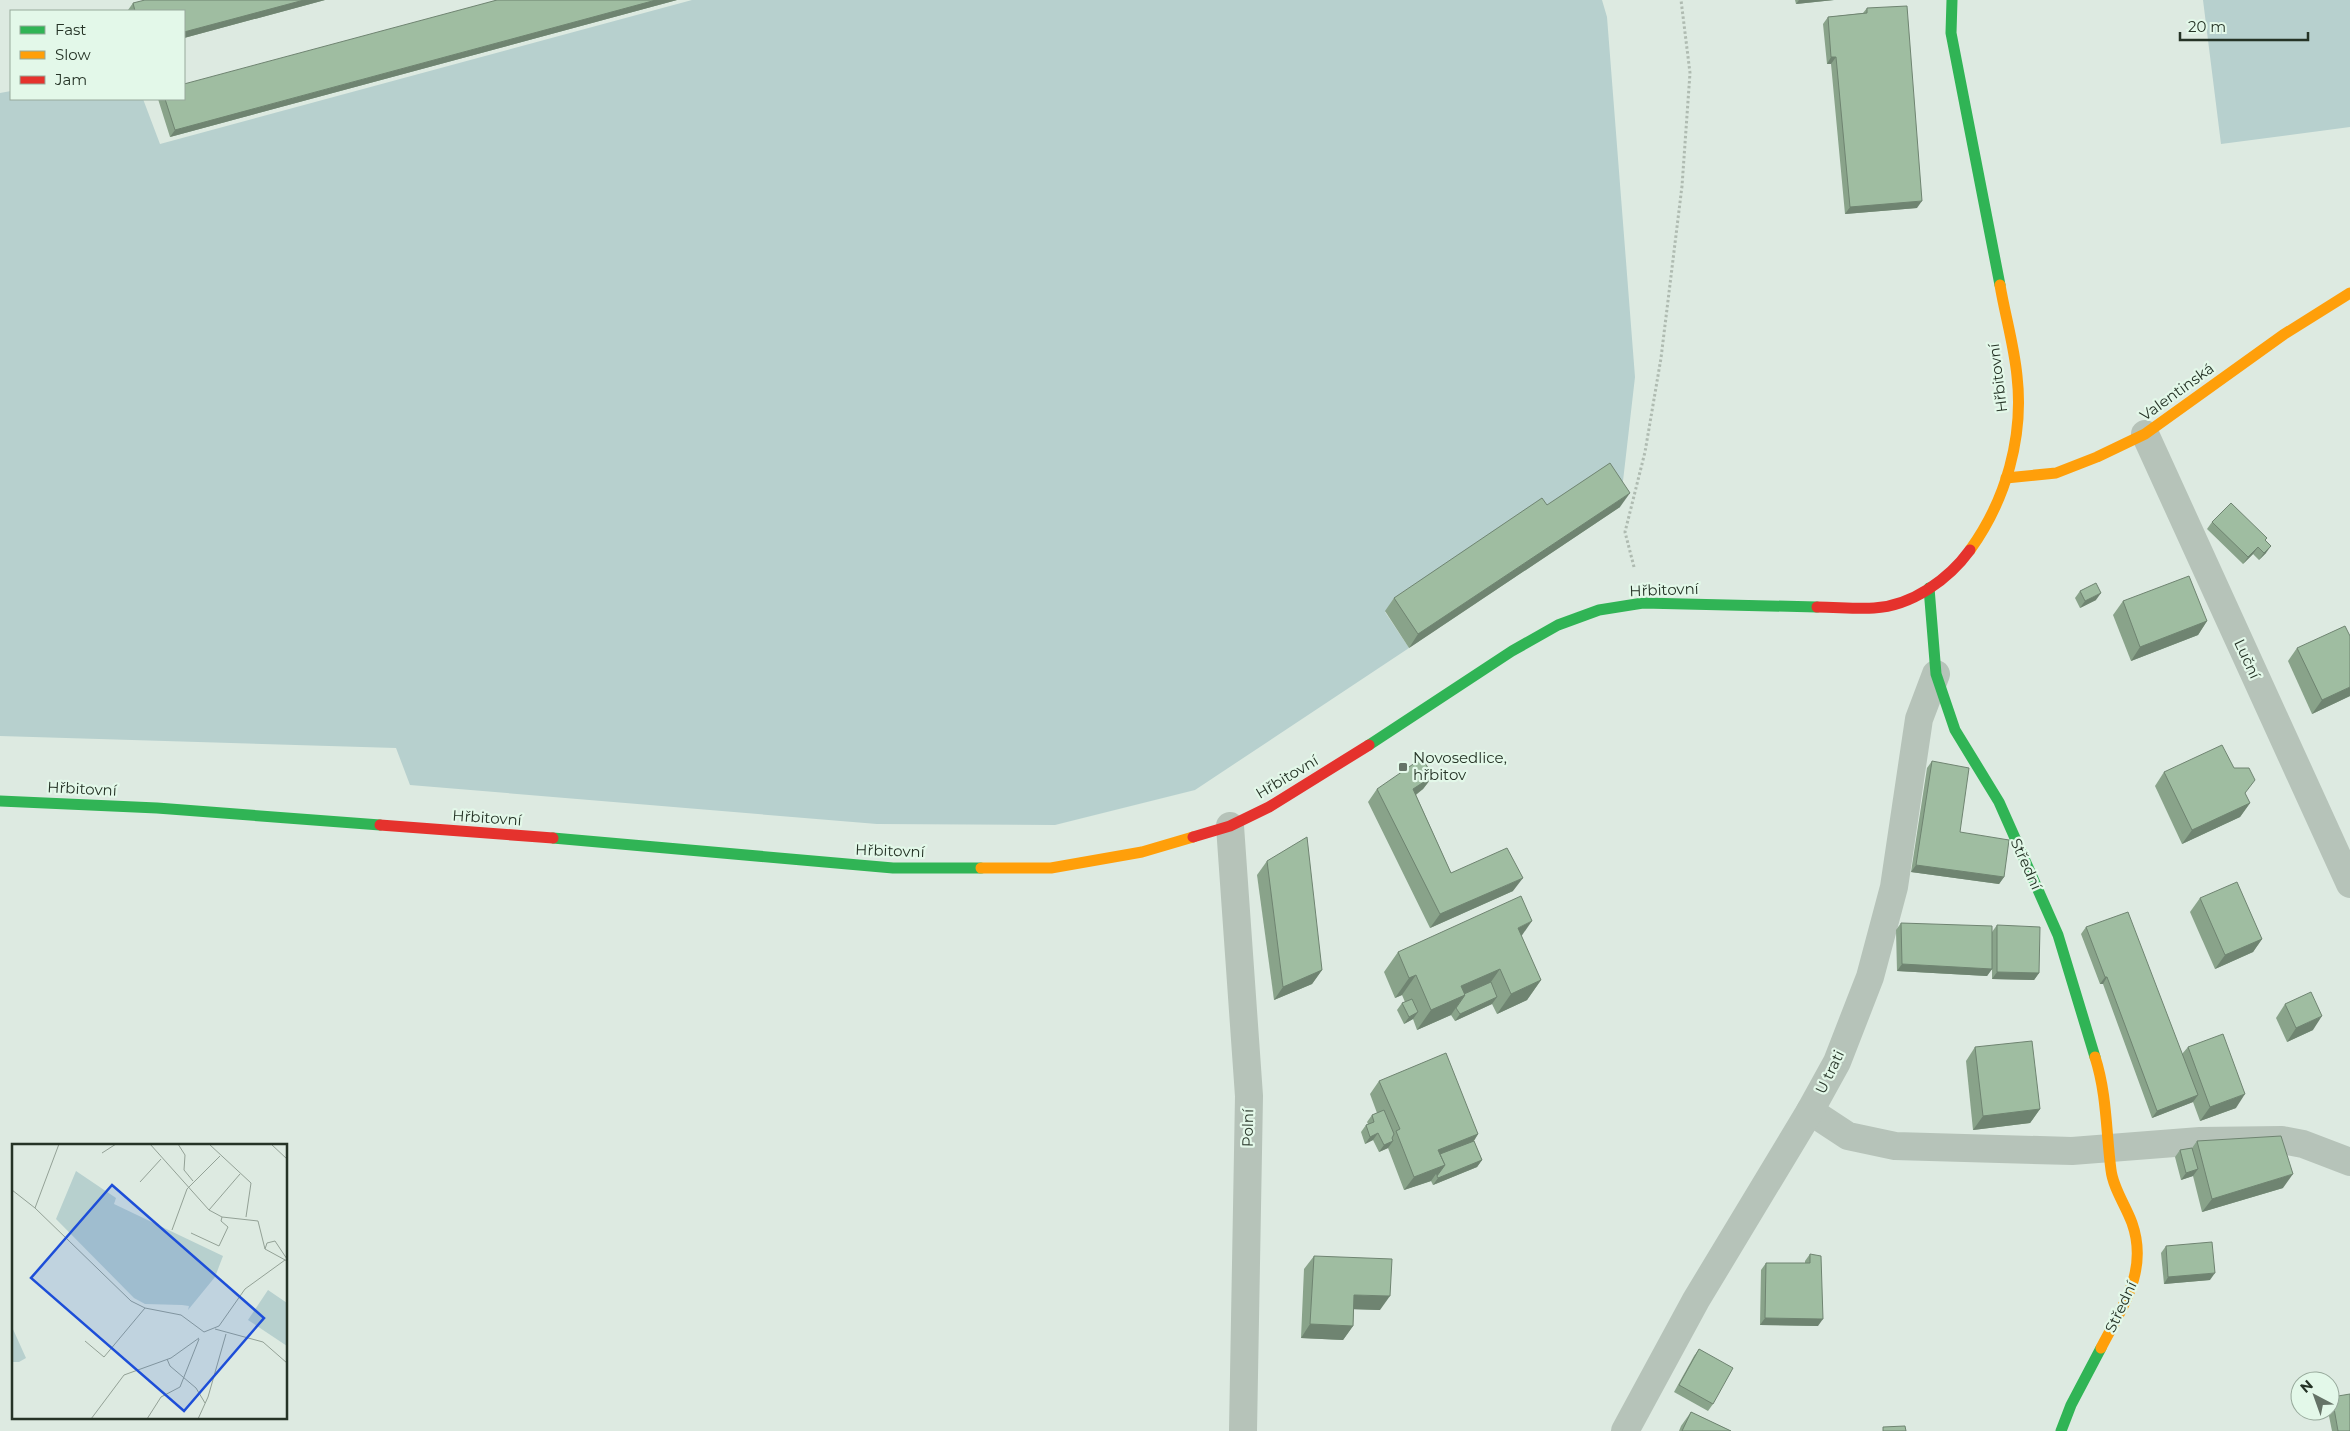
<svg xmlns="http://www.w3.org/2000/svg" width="2350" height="1431" font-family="Montserrat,sans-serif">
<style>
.green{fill:#b7d0ce}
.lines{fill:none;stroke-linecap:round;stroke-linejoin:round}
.path{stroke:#afbbb1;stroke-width:3;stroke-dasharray:2.5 2.5;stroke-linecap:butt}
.street{stroke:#b6c3b9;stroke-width:28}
.fast{stroke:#30b455;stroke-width:11}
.slow{stroke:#ff9f0a;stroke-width:11}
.jam{stroke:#e5322d;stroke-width:11}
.wall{fill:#89a38a}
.shaded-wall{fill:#6f8471}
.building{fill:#9fbda1;stroke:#6f8471}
.poi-dot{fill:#657367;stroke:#e3f8e9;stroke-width:2}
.labels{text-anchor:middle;stroke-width:4.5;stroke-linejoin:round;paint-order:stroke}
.street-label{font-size:15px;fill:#253326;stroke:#e3f8e9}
.poi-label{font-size:15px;fill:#253326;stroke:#e3f8e9;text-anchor:start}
.inset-road{fill:none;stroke:#93a196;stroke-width:1}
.view{fill:#1d4ed8;fill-opacity:0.15;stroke:#1d4ed8;stroke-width:2.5}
.inset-edge{fill:none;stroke:#253326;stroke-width:2.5}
</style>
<rect width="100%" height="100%" fill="#ddeae1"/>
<!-- green -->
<g class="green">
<path d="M692 0H1602L1607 17 1635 377 1620 507 1385 612 1409 648 1195 790 1055 825 877 824 410 785 396 748 0 736V93L11 91V99H143L160 144Z"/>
<path d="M2203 0H2350V127L2221 144Z"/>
</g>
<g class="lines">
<!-- path -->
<path class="path" d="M1634 567 1625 532 1645 452 1661 358 1682 186 1690 73 1681 0"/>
<!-- street -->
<g class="street">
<path d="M2145 434 2350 884"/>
<path d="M1230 826 1249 1096 1243 1431"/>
<path d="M1810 1111 1848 1136 1895 1146 2072 1151 2200 1141 2282 1140 2303 1144 2350 1162"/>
<path d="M1625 1431 1696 1300 1810 1111 1837 1062 1870 977 1894 887 1919 719 1936 674"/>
</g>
<!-- fast -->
<g class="fast">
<path d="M1952 0 1951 33 2000 285"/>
<path d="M1929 588 1936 674 1955 730 1999 802 2058 935 2095 1057"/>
<path d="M1369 745 1512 651 1558 625 1599 610 1643 603 1817 607"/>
<path d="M0 801 157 808 380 825"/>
<path d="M553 838 893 868H981"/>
<path d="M2061 1431 2071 1405 2101 1348"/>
</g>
<!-- slow -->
<g class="slow">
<path d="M2006 478 2056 473 2097 457 2145 434 2283 335 2350 293"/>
<path d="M1970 550C2006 500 2024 437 2017 376 2014 345 2005 315 2000 285"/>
<path d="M981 868H1051L1142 852 1193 837"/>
<path d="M2095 1057C2107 1094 2106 1132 2111 1170 2113 1188 2126 1206 2132 1223 2149 1271 2122 1307 2101 1348"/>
</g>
<!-- jam -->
<g class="jam">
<path d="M1817 607C1836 607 1855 609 1874 608 1912 606 1949 579 1970 550"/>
<path d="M380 825 553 838"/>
<path d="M1193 837 1230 826 1269 807 1369 745"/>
</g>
</g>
<!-- wall -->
<g class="wall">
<path d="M325 0 184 38V11H128V10L133 3Z"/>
<path d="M497 0H677L170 137 158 99H184Z"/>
<path d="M1795 0H1834L1796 4Z"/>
<path d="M1867 8 1917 208 1845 214 1831 64H1827L1823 24 1828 17 1863 13Z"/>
<path d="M1547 505 1620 507 1409 648 1385 611 1394 598Z"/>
<path d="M2212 522 2267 538 2265 540 2266 553 2259 560 2253 554 2243 564 2207 529Z"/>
<path d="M2080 591 2096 600 2080 608 2075 598Z"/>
<path d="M2123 601 2207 621 2198 635 2131 661 2113 615Z"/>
<path d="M2297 648 2350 696 2312 714 2288 661Z"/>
<path d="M1932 761 1960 832 2004 877 1999 884 1911 872 1927 768Z"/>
<path d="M2164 772 2245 794 2250 803 2240 817 2182 844 2155 786Z"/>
<path d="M1433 776 1423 789 1416 795 1451 873 1513 891 1430 928 1368 802 1377 789Z"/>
<path d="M1267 861 1322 970 1312 984 1274 1000 1257 875Z"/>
<path d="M2200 898 2262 939 2253 952 2215 969 2190 912Z"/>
<path d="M1901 923 1992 932 1997 925 2039 973 2034 980 1992 979V969L1987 976 1897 971 1896 930Z"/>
<path d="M2086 927 2182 1054 2188 1047 2236 1108 2200 1121 2193 1102 2152 1118 2103 984H2100L2081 934Z"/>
<path d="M1521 937 1541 980 1527 1000 1497 1014 1492 1004 1455 1021 1451 1015 1417 1030 1413 1019 1404 1024 1397 1010 1402 1003 1405 1002 1402 995 1395 998 1384 972 1398 952Z"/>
<path d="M2285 1004 2313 1030 2287 1042 2276 1018Z"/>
<path d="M1975 1047 2040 1109 2030 1123 1973 1130 1966 1061Z"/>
<path d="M1379 1081 1478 1134 1474 1141 1482 1160 1477 1167 1433 1185 1431 1181 1404 1190 1388 1148 1379 1152 1373 1140 1365 1144 1361 1132 1366 1125 1368 1124 1367 1122 1372 1115 1377 1113 1370 1094Z"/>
<path d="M2197 1141 2283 1188 2202 1212 2193 1176 2181 1180 2175 1157 2180 1150 2192 1148Z"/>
<path d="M2166 1246 2210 1280 2164 1284 2161 1253Z"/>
<path d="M1810 1254 1818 1326 1760 1325 1761 1270 1766 1263H1805V1261Z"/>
<path d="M1314 1256 1380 1310 1354 1309 1353 1326 1343 1340 1301 1338 1304 1269Z"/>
<path d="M1699 1349 1713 1404 1708 1411 1674 1392 1694 1356Z"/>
<path d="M2332 1397 2350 1431H2332L2328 1411H2330V1400Z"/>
<path d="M1691 1412 1731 1431H1679L1681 1426Z"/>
</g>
<!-- shaded-wall -->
<g class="shaded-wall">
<path d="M304 0H325L184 38V32Z"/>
<path d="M656 0H677L170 137 175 130Z"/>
<path d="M1799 0H1834L1796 4Z"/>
<path d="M1831 57H1836L1831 64H1827Z"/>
<path d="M1922 201 1917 208 1845 214 1850 207Z"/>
<path d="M1630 493 1620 507 1409 648 1418 634Z"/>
<path d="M2271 546 2266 553 2259 560 2264 553Z"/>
<path d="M2258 547 2253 554 2243 564 2248 557Z"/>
<path d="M2101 593 2096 600 2080 608 2085 601Z"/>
<path d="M2207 621 2198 635 2131 661 2140 647Z"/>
<path d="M2350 687V696L2312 714 2322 700Z"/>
<path d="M1433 776 1423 789 1404 803 1413 789Z"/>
<path d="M2250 803 2240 817 2182 844 2192 830Z"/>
<path d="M1916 865 2004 877 1999 884 1911 872Z"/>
<path d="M1523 878 1513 891 1430 928 1440 914Z"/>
<path d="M1532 921 1518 941V928Z"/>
<path d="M2262 939 2253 952 2215 969 2225 955Z"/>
<path d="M1902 964 1992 969 1987 976 1897 971Z"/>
<path d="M1500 969 1486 989 1462 999 1451 1015 1417 1030 1431 1010 1461 986Z"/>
<path d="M1322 970 1312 984 1274 1000 1283 987Z"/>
<path d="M1997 972 2039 973 2034 980 1992 979Z"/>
<path d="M1416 975 1402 995 1395 998 1409 978Z"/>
<path d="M2105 977H2107L2103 984H2100Z"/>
<path d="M1541 980 1527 1000 1497 1014 1511 994Z"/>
<path d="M1497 997 1492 1004 1455 1021 1460 1014Z"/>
<path d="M1418 1012 1413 1019 1404 1024 1409 1017Z"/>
<path d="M2322 1016 2313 1030 2287 1042 2296 1028Z"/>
<path d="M2245 1094 2236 1108 2200 1121 2210 1107Z"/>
<path d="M2198 1095 2193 1102 2152 1118 2157 1111Z"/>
<path d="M2040 1109 2030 1123 1973 1130 1983 1116Z"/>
<path d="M1378 1133 1373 1140 1365 1144 1370 1137Z"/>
<path d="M1478 1134 1469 1148 1435 1161 1438 1150Z"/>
<path d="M1393 1141 1388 1148 1379 1152 1384 1145Z"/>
<path d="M1482 1160 1477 1167 1433 1185 1438 1178Z"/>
<path d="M1445 1165 1437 1176 1436 1174 1431 1181 1404 1190 1414 1177Z"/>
<path d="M2198 1169 2193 1176 2181 1180 2186 1173Z"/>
<path d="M2293 1174 2283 1188 2202 1212 2212 1199Z"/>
<path d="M2215 1273 2210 1280 2164 1284 2168 1277Z"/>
<path d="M1354 1295 1390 1296 1380 1310 1345 1309Z"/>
<path d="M1765 1318 1823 1319 1818 1326 1760 1325Z"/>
<path d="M1310 1324 1353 1326 1343 1340 1301 1338Z"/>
</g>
<!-- building -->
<g class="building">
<path d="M145 0H304L184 32V11H135L133 3Z"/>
<path d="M497 0H656L175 130 165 99H184V84Z"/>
<path d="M1907 6 1922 201 1850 207 1836 57H1831L1828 17 1867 13V8Z"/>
<path d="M1610 463 1630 493 1418 634 1394 598 1542 498 1547 505Z"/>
<path d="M2231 503 2267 538 2265 540 2271 546 2264 553 2258 547 2248 557 2212 522Z"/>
<path d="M2189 576 2207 621 2140 647 2123 601Z"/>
<path d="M2096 583 2101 593 2085 601 2080 591Z"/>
<path d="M2345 626 2350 636V687L2322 700 2297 648Z"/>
<path d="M2222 745 2234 768H2249L2255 780 2245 793 2250 803 2192 830 2164 772Z"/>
<path d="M1422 758 1433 776 1413 789 1451 873 1507 848 1523 878 1440 914 1377 789Z"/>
<path d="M1932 761 1969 768 1960 832 2009 840 2004 877 1916 865Z"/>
<path d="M1307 837 1322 970 1283 987 1267 861Z"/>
<path d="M2237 882 2262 939 2225 955 2200 898Z"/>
<path d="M1521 896 1532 921 1518 928 1541 980 1511 994 1500 969 1461 986 1465 995 1431 1010 1416 975 1409 978 1398 952Z"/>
<path d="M2128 912 2198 1095 2157 1111 2107 977H2105L2086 927Z"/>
<path d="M1901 923 1992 926V969L1902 964Z"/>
<path d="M1997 925 2040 927 2039 973 1997 972Z"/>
<path d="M1491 982 1497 997 1460 1014 1456 1008 1465 995 1464 994Z"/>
<path d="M2311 992 2322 1016 2296 1028 2285 1004Z"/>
<path d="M1412 999 1418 1012 1409 1017 1402 1003Z"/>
<path d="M2223 1034 2245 1094 2210 1107 2188 1047Z"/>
<path d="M2032 1041 2040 1109 1983 1116 1975 1047Z"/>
<path d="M1446 1053 1478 1134 1438 1150 1445 1165 1414 1177 1396 1131 1400 1129 1379 1081Z"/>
<path d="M1384 1110 1394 1134 1392 1138 1393 1141 1384 1145 1378 1133 1370 1137 1366 1125 1374 1122 1372 1115Z"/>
<path d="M2281 1136 2293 1174 2212 1199 2197 1141Z"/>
<path d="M1474 1141 1482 1160 1438 1178 1437 1176 1445 1165 1440 1154Z"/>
<path d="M2192 1148 2198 1169 2186 1173 2180 1150Z"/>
<path d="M2212 1242 2215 1273 2168 1277 2166 1246Z"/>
<path d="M1810 1254 1821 1256 1823 1319 1765 1318 1766 1263H1810Z"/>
<path d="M1314 1256 1392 1259 1390 1296 1354 1295 1353 1326 1310 1324Z"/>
<path d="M1699 1349 1733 1368 1713 1404 1679 1385Z"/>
<path d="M2350 1394V1431H2338L2332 1397Z"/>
<path d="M1691 1412 1731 1431H1682Z"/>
<path d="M1905 1426 1906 1431H1883V1427Z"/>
</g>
<!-- markers -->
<rect class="poi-dot" x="1398" y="762" width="10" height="10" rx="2.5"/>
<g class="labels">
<!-- street labels -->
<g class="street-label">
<text transform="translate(1998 378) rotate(-97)" y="5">Hřbitovní</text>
<text transform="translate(2177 392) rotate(-36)" y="5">Valentinská</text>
<text transform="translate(1664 590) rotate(-2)" y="5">Hřbitovní</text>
<text transform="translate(2247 659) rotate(65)" y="5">Luční</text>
<text transform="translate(1287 777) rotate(-31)" y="5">Hřbitovní</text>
<text transform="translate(82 789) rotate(3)" y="5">Hřbitovní</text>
<text transform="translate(487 818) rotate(4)" y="5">Hřbitovní</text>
<text transform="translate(890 851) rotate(2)" y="5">Hřbitovní</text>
<text transform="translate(2026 864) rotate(66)" y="5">Střední</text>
<text transform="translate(1830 1072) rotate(-64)" y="5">U trati</text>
<text transform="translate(1248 1128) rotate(-89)" y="5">Polní</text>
<text transform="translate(2121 1307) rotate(-65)" y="5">Střední</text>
</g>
<!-- poi labels -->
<g class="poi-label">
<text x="1413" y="763">Novosedlice,<tspan x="1413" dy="17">hřbitov</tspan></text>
</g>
</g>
<!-- overview -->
<g transform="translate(12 1144)">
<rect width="275" height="275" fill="#ddeae1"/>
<path d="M64 27 104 54 102 60 211 112 203 133 176 166 177 162 170 161 133 160 122 154 44 75ZM256 146 275 159V202L236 176ZM0 183 14 214 7 218H0Z" fill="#b7d0ce"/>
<path class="inset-road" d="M138 0 197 66 210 73 246 77 253 105 275 117M166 0 173 11 172 26 181 37M197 0 239 39 234 73M259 0 275 15M90 9 104 0M128 38 149 15M0 46 23 64 119 157 133 164 169 171 192 188 207 182 233 145 273 116M23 64 47 0M197 66 228 30M160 86 175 45 208 12M179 89 207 102 216 83 209 77 210 73M253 105 255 99 263 97 275 115M203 185 251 198 275 219M73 197 92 213 133 164M155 215 158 222 184 244 193 259M79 275 112 231 159 214 187 194M135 275 149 253 168 243 187 195M186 275 196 253 214 190"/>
<path class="view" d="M100 41 252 174 172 267 19 134Z"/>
<rect width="275" height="275" class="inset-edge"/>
</g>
<!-- legend -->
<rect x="10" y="10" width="175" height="90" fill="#e3f8e9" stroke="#97a99b"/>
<rect x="20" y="26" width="25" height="8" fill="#30b455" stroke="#97a99b"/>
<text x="55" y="35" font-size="15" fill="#253326">Fast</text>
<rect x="20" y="51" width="25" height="8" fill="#ff9f0a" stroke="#97a99b"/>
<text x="55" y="60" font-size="15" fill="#253326">Slow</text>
<rect x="20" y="76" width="25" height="8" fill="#e5322d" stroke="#97a99b"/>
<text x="55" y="85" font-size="15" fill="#253326">Jam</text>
<!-- north arrow -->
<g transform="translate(2315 1396) rotate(319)"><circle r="24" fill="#e3f8e9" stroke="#97a99b"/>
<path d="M0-4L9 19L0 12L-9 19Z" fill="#657367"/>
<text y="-8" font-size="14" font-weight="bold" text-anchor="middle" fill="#253326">N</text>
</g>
<!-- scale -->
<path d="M2180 32v8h128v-8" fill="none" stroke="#253326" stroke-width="2.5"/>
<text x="2188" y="32" font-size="15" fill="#253326" stroke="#e3f8e9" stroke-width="4" paint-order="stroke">20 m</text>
</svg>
